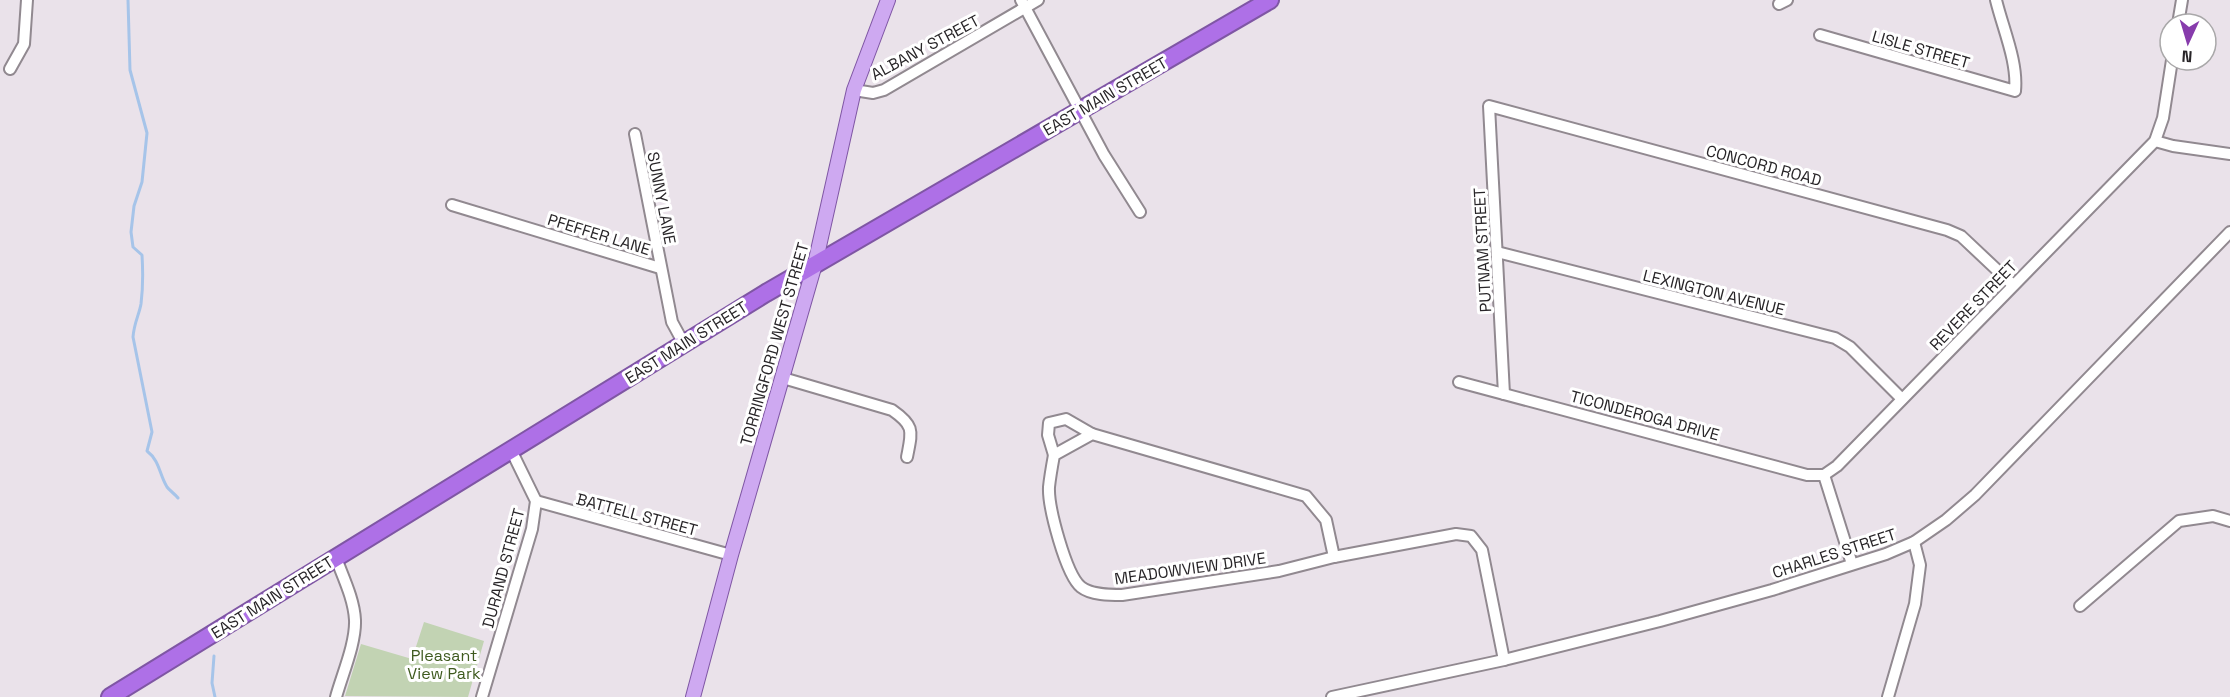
<svg xmlns="http://www.w3.org/2000/svg" width="2230" height="697" font-family="'Space Grotesk',sans-serif">
<style>
.green{fill:#c2d3b3}
.lines{fill:none;stroke-linecap:round;stroke-linejoin:round}
.stream{stroke:#a6c4e9;stroke-width:3}
.minor-casing{stroke:#918990;stroke-width:14}
.major-casing{stroke:#7f56a4;stroke-width:16}
.highway-casing{stroke:#7f56a4;stroke-width:20}
.minor{stroke:#fff;stroke-width:10}
.major{stroke:#cea9f1;stroke-width:14}
.highway{stroke:#ae70e7;stroke-width:16}
.labels{text-anchor:middle;stroke-width:6;stroke-linejoin:round;paint-order:stroke}
.street-label{font-size:16px;fill:#282528;stroke:#fff}
.park-label{font-size:16px;fill:#3e5a1e;stroke:#fff}
</style>
<rect width="100%" height="100%" fill="#eae2ea"/>
<!-- green -->
<path class="green" d="M424 622 484 641 468 697 345 696 361 644 412 659Z"/>
<g class="lines">
<!-- stream -->
<g class="stream">
<path d="M128 0 130 70 147 133 142 182 134 206 131 232 133 247 142 255C143 271 143 288 141 304 139 315 134 323 133 337L152 432 147 451C160 461 159 474 167 487 170 491 175 494 178 498"/>
<path d="M214 656 212 683 215 697"/>
</g>
<defs>
<g id="minor">
<path d="M1021 0 1104 155 1140 212"/>
<path d="M1779 4 1787 0"/>
<path d="M2178 24 2182 0"/>
<path d="M1820 35 2015 91C2018 62 2003 29 1996 0"/>
<path d="M10 69 24 44 27 0"/>
<path d="M854 90 873 93 884 90 1038 0"/>
<path d="M635 134 672 322 684 344"/>
<path d="M2155 141 2173 146 2230 154"/>
<path d="M452 205 660 268"/>
<path d="M1497 252 1835 338 1850 347 1902 399"/>
<path d="M783 378 892 410C915 426 912 431 907 457"/>
<path d="M1459 382 1807 475H1824"/>
<path d="M1504 394 1489 106 1947 230 1961 236 2013 285"/>
<path d="M1092 434 1306 496 1326 520 1334 557 1279 571 1122 595C1110 595 1091 595 1081 587 1066 575 1048 507 1049 487 1050 477 1052 466 1054 455Z"/>
<path d="M1054 455 1048 435 1049 423 1066 419 1092 434"/>
<path d="M1824 475 1837 466 2155 141 2163 118 2172 60"/>
<path d="M1824 475 1852 564"/>
<path d="M536 501 731 555"/>
<path d="M1334 557 1456 534 1471 536 1482 550 1504 660"/>
<path d="M336 558C343 577 354 599 355 620 356 643 342 675 336 697"/>
<path d="M2080 606 2179 521 2213 516 2230 521"/>
<path d="M482 697 532 529 536 501 511 450"/>
<path d="M1332 697 1504 660 1660 621 1772 590 1886 554 1914 542 1946 520 1975 495 2230 232"/>
<path d="M1888 697 1915 604 1920 565 1914 542"/>
</g>
<path id="major" d="M693 697 731 555 815 264 854 90 888 0"/>
<path id="highway" d="M110 697 766 293 1270 0"/>
</defs>
<!-- minor casing -->
<use href="#minor" class="minor-casing"/>
<!-- major casing -->
<use href="#major" class="major-casing"/>
<!-- highway casing -->
<use href="#highway" class="highway-casing"/>
<!-- minor -->
<use href="#minor" class="minor"/>
<!-- major -->
<use href="#major" class="major"/>
<!-- highway -->
<use href="#highway" class="highway"/>
</g>
<g class="labels">
<!-- street labels -->
<g class="street-label">
<text transform="translate(925 47) rotate(-28)" y="6">ALBANY STREET</text>
<text transform="translate(1921 49) rotate(16)" y="6">LISLE STREET</text>
<text transform="translate(1105 96) rotate(-30)" y="6">EAST MAIN STREET</text>
<text transform="translate(1764 165) rotate(15)" y="6">CONCORD ROAD</text>
<text transform="translate(662 198) rotate(79)" y="6">SUNNY LANE</text>
<text transform="translate(599 234) rotate(17)" y="6">PFEFFER LANE</text>
<text transform="translate(1482 250) rotate(-93)" y="6">PUTNAM STREET</text>
<text transform="translate(1714 292) rotate(14)" y="6">LEXINGTON AVENUE</text>
<text transform="translate(1973 305) rotate(-46)" y="6">REVERE STREET</text>
<text transform="translate(686 342) rotate(-32)" y="6">EAST MAIN STREET</text>
<text transform="translate(774 344) rotate(-74)" y="6">TORRINGFORD WEST STREET</text>
<text transform="translate(1645 415) rotate(15)" y="6">TICONDEROGA DRIVE</text>
<text transform="translate(637 514) rotate(15)" y="6">BATTELL STREET</text>
<text transform="translate(1834 553) rotate(-18)" y="6">CHARLES STREET</text>
<text transform="translate(503 568) rotate(-75)" y="6">DURAND STREET</text>
<text transform="translate(1190 568) rotate(-8)" y="6">MEADOWVIEW DRIVE</text>
<text transform="translate(272 597) rotate(-32)" y="6">EAST MAIN STREET</text>
</g>
<!-- park labels -->
<g class="park-label">
<text x="444" y="661">Pleasant<tspan x="444" dy="18">View Park</tspan></text>
</g>
</g>
<!-- north arrow -->
<g transform="translate(2188 42) rotate(184)"><circle r="28" fill="#ffffff" stroke="#a9a8a9" stroke-width="1.5"/>
<path d="M0-4.5L10 22L0 15L-10 22Z" fill="#873bac"/>
<text y="-9" font-size="16" font-weight="bold" text-anchor="middle" fill="#282528">N</text>
</g>
</svg>
